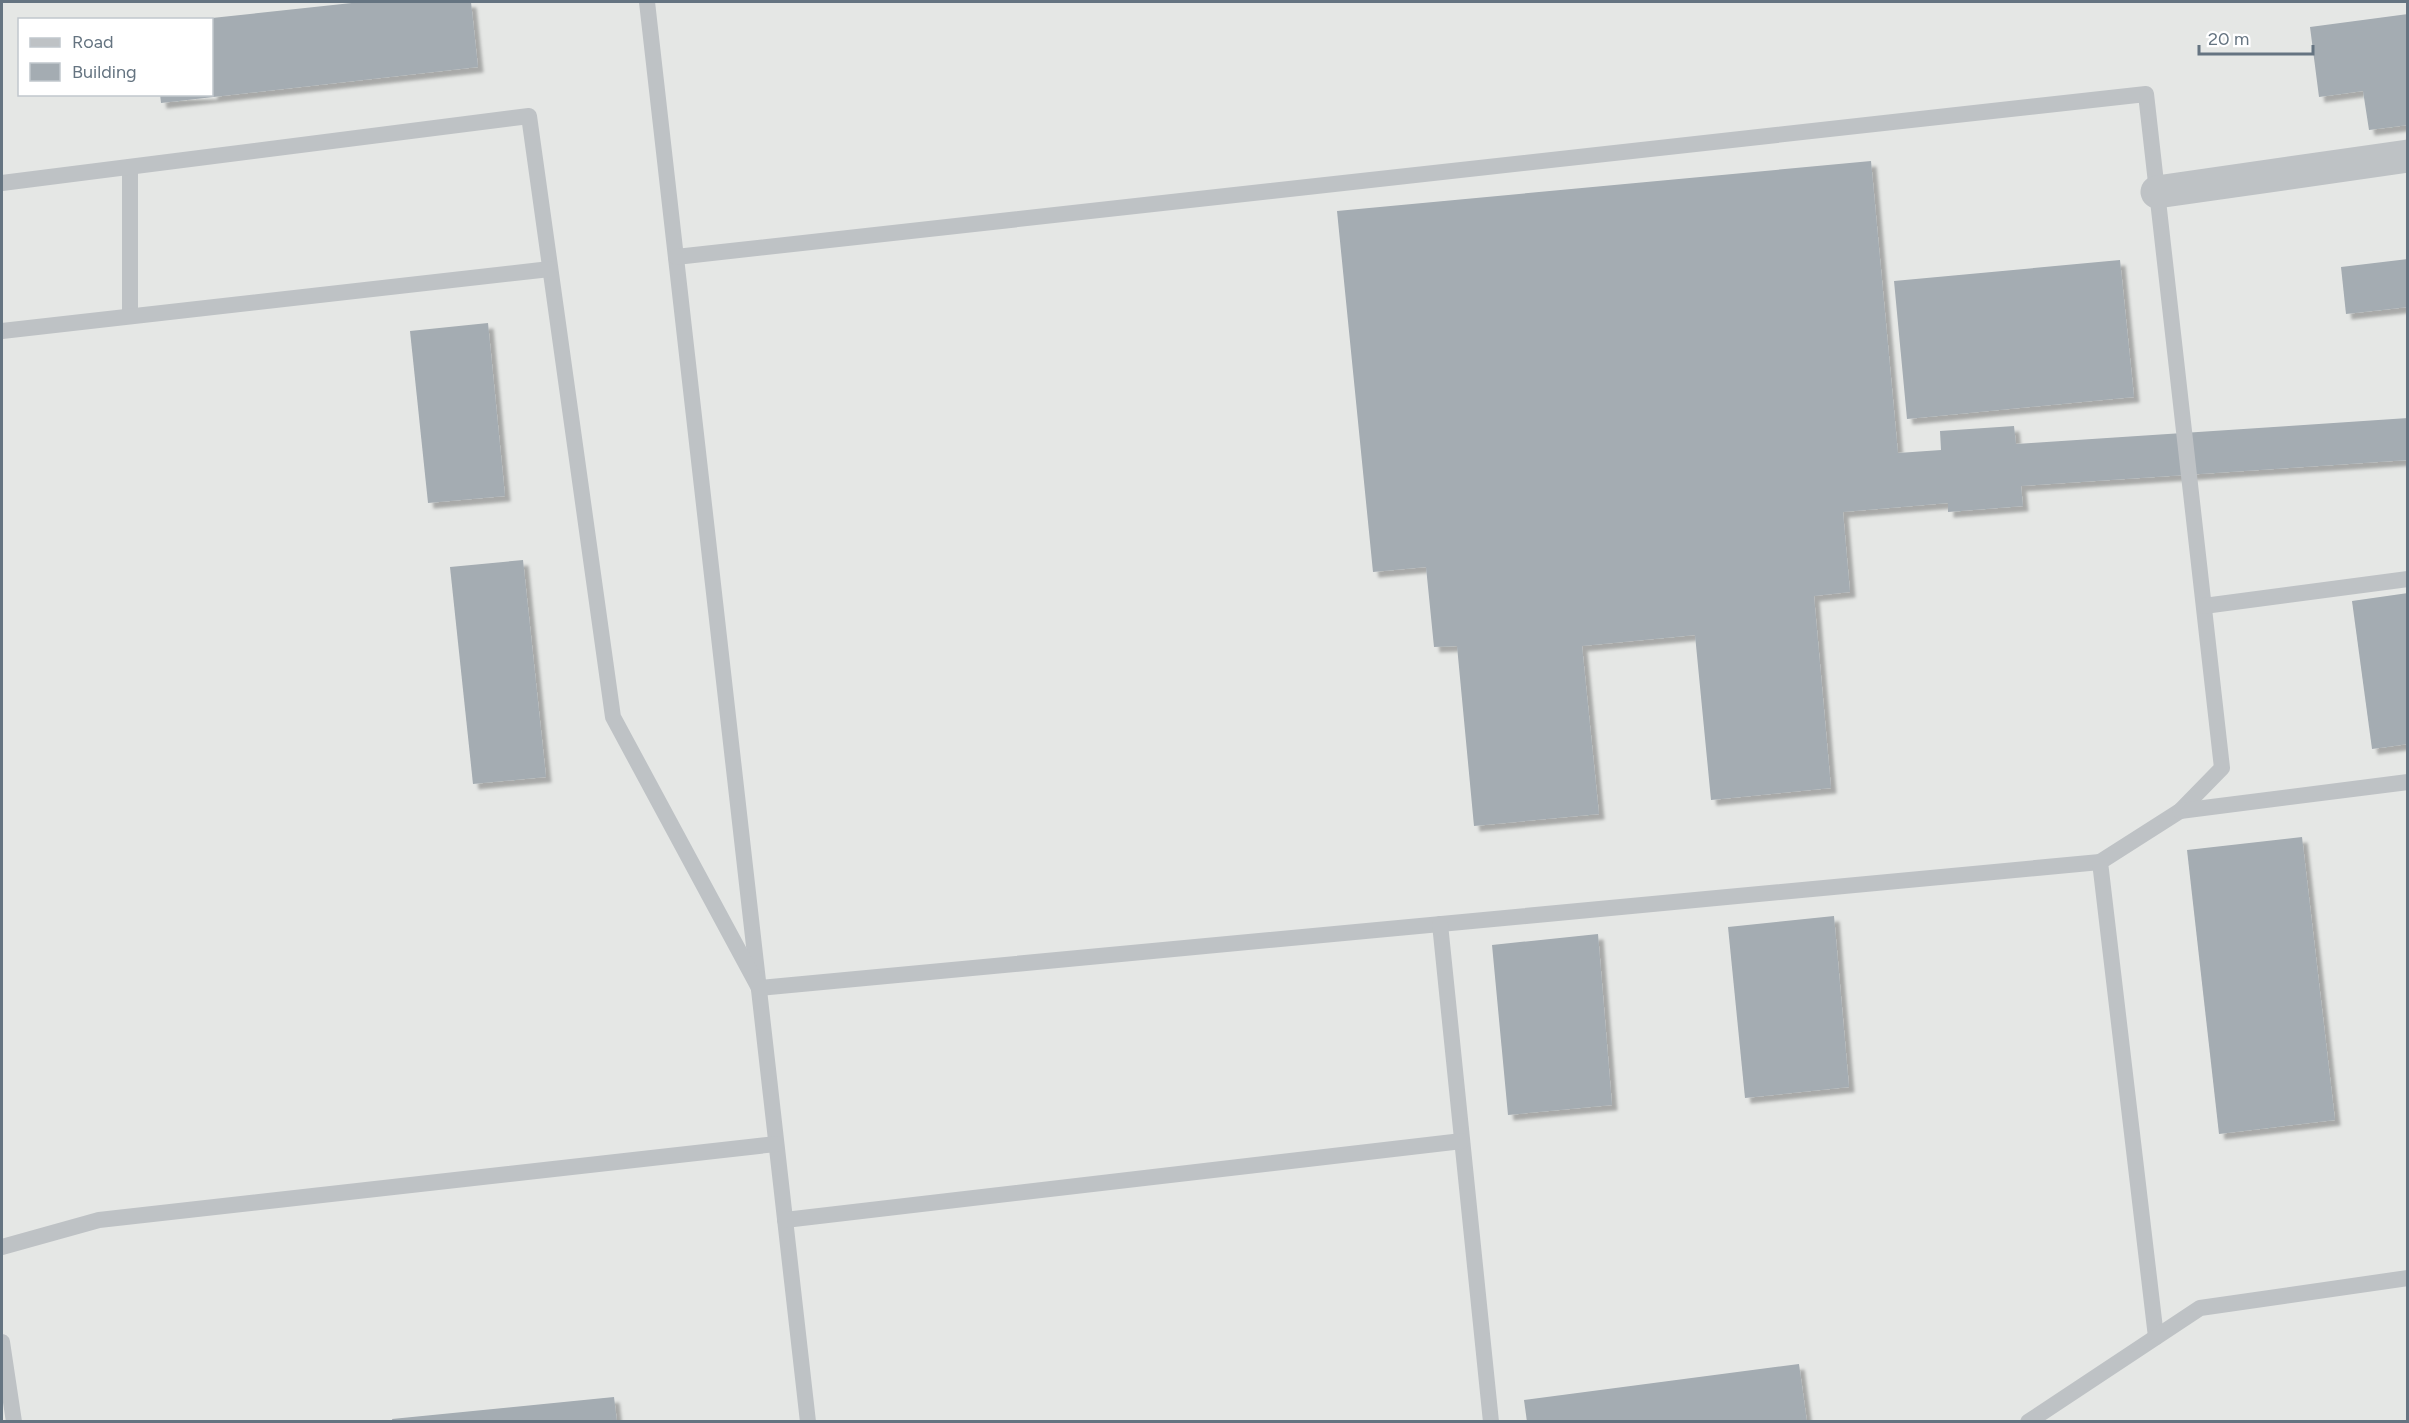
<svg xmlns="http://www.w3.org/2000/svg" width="2409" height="1423" font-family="Figtree,sans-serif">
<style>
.built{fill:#e5e7e5;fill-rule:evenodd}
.building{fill:#a4acb2;filter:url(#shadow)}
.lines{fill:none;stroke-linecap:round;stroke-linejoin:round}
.service{stroke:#bec2c5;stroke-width:16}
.minor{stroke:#bec2c5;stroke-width:33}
</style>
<defs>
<filter id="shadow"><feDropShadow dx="5.5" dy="5.5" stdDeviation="1.5" flood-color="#0004"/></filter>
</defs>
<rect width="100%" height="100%" fill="#f5f5f1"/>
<!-- built -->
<path class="built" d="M2 2H2407V1421L2 1422ZM20 20H212V94H20Z"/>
<!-- building -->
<g class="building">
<path d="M361 2H471L478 67 161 103 160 94H212V18Z"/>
<path d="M2408 14V125L2369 130 2363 91 2319 97 2310 27Z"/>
<path d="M1871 161 1898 453 1941 450 1940 431 2014 426 2016 444 2408 418V460L2021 486 2023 506 1948 512V503L1843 512 1850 592 1814 596 1831 788 1711 800 1695 635 1582 646 1599 814 1474 826 1457 646 1434 647 1426 567 1373 572 1337 211Z"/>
<path d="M2408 259V307L2346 314 2341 267Z"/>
<path d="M2120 260 2134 397 1907 419 1894 281Z"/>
<path d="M488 323 505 496 428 503 410 331Z"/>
<path d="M523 560 546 777 473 784 450 567Z"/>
<path d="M2408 593V744L2372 749 2352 601Z"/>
<path d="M2302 837 2335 1120 2219 1134 2187 850Z"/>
<path d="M1834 916 1849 1087 1745 1098 1728 927Z"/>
<path d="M1598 934 1612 1105 1508 1115 1492 945Z"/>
<path d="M1799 1364 1807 1422H1527L1524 1400Z"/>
<path d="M614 1397 617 1422H393L392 1419Z"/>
</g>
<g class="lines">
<!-- service -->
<g class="service">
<path d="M647 2 808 1422"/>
<path d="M130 167V316"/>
<path d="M2 183 529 116 613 717 759 988 2100 862"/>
<path d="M676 257 2146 94 2222 768 2180 811 2100 862 2156 1337"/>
<path d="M2 331 550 269"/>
<path d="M2204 606 2408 579"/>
<path d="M2180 811 2408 782"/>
<path d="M1440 924 1491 1422"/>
<path d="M785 1220 1462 1141"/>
<path d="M2 1247 99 1220 776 1144"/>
<path d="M2 1342 14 1422"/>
<path d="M2028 1422 2200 1308 2408 1278"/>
</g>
<!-- minor -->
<path class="minor" d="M2157 192 2408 156"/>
</g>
<!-- border -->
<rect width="2409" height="1423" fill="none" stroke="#657481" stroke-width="6"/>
<!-- legend -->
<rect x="18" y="18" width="195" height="78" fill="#ffffff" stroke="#c1c7cd" stroke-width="1.5"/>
<rect x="30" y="38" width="30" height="9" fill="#bec2c5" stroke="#c1c7cd" stroke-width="1.5"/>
<text x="72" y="48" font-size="18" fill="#657481">Road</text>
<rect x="30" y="63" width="30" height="18" fill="#a4acb2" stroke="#c1c7cd" stroke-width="1.5"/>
<text x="72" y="78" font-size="18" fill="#657481">Building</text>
<!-- scale -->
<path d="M2199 45v9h114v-9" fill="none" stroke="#657481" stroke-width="3"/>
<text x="2208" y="45" font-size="18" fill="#657481" stroke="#ffffff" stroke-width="4.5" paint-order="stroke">20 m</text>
</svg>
